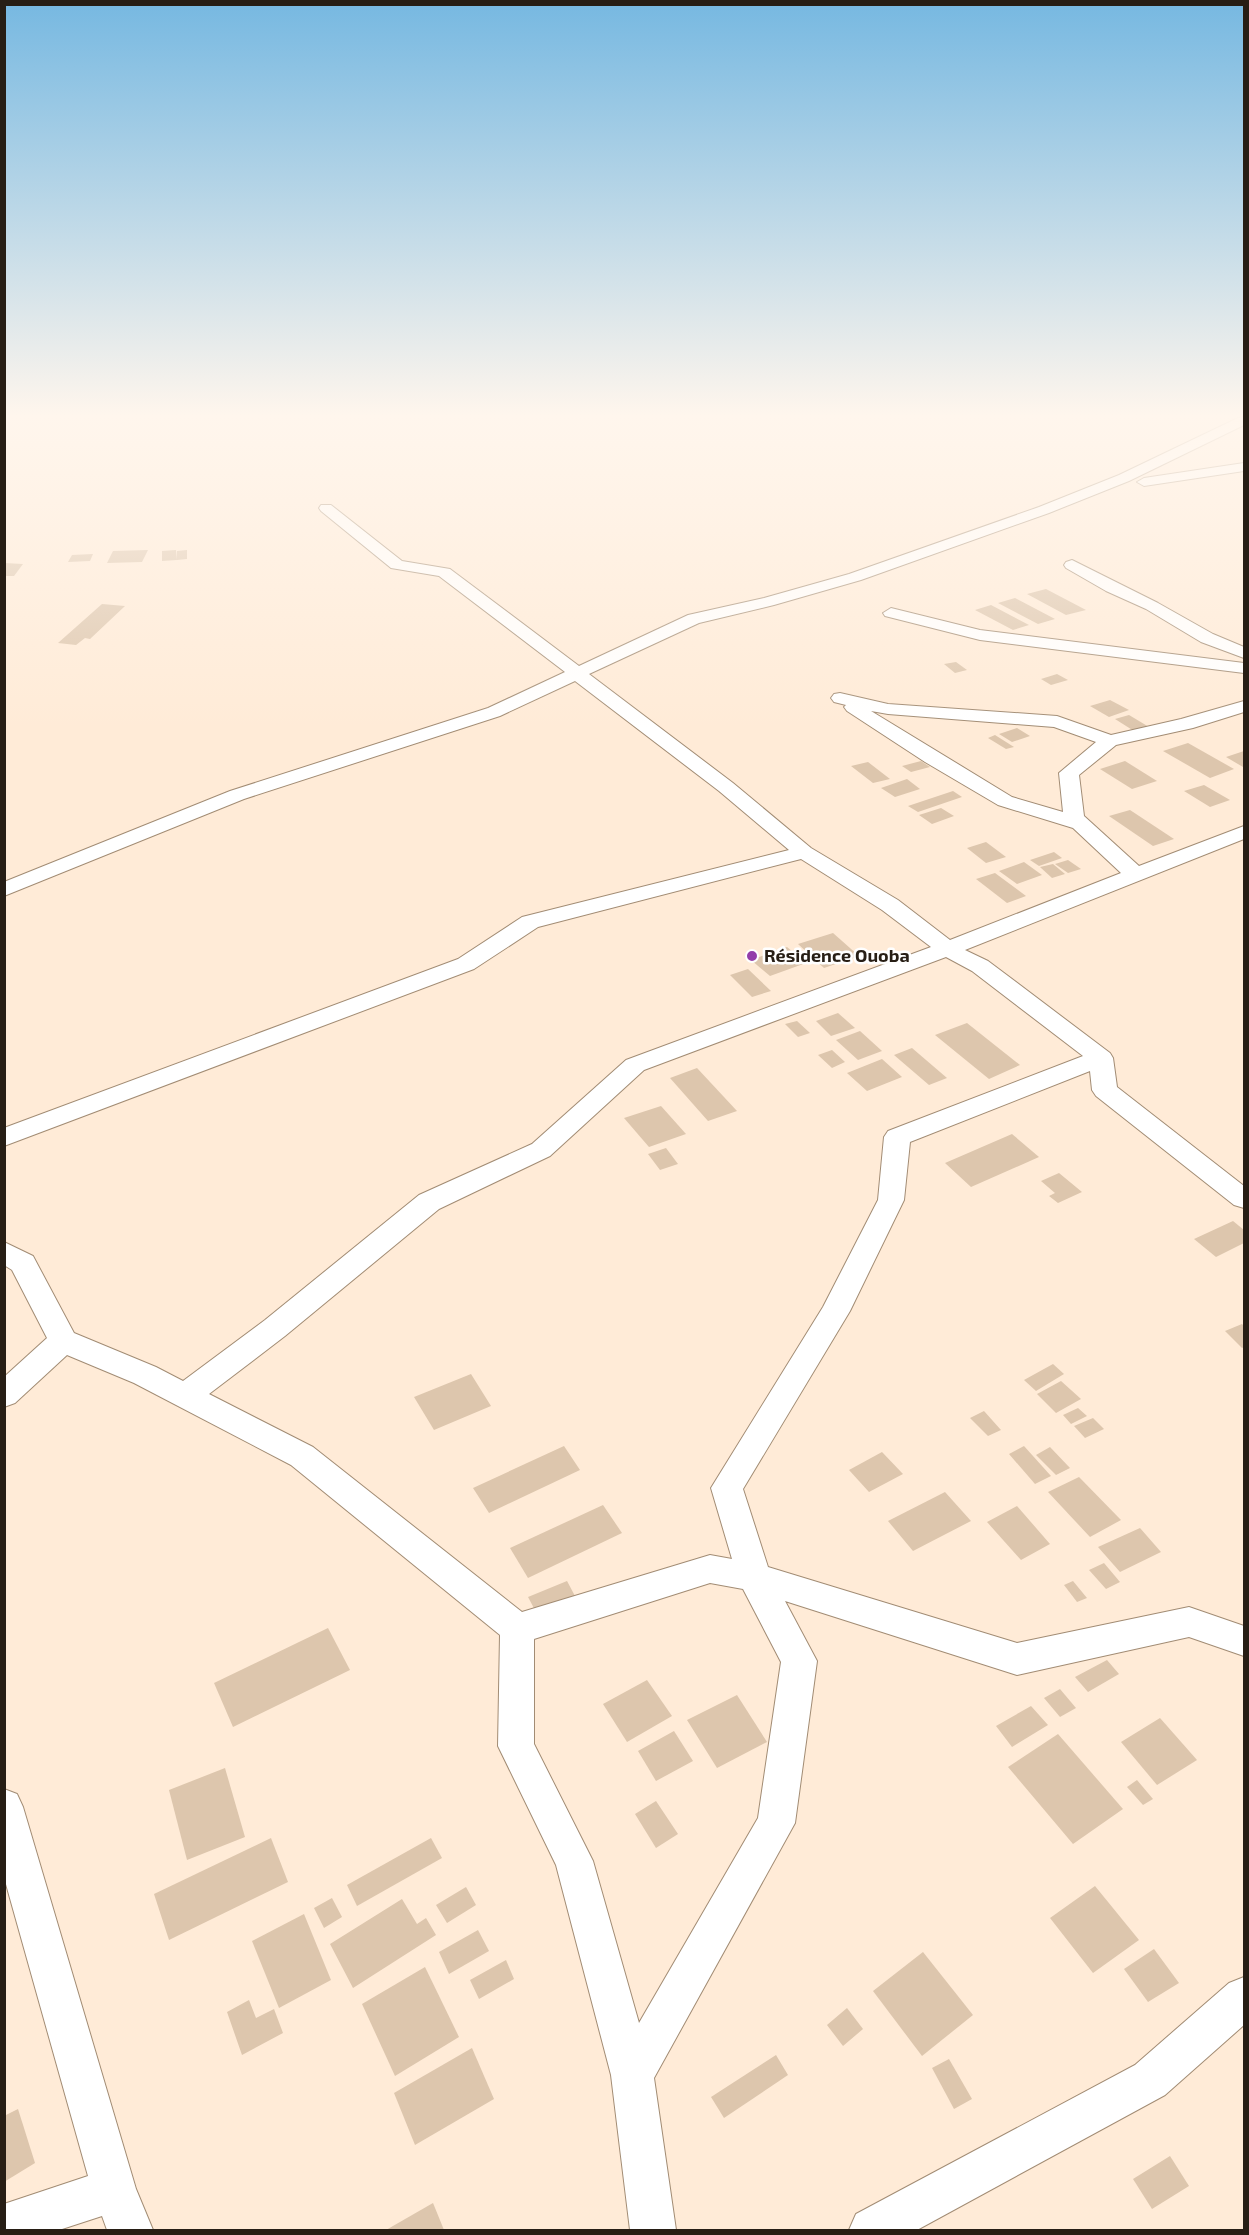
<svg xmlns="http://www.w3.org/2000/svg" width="1249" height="2235" font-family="'Exo 2',sans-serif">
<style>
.building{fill:#ddc6ad}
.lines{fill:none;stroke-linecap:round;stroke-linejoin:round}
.minor-casing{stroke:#a28c74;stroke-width:2}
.minor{fill:#fff;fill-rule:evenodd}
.poi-dot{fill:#933daa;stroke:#fff;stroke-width:2}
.labels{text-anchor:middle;stroke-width:5;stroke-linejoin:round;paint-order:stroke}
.poi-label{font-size:18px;font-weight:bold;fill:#271e15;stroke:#fff;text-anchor:start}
</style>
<rect width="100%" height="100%" fill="#ffebd7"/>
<!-- building -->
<g class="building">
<path d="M148 550 142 562 107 563 113 551Z"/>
<path d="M176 550 177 560 162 561V551Z"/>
<path d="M187 550V559L177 560V551Z"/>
<path d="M93 554 90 561 68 562 72 555Z"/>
<path d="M4 563 23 564 14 576H4Z"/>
<path d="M1046 589 1086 610 1066 615 1027 594Z"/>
<path d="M1015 598 1055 619 1038 624 998 603Z"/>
<path d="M102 604 125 606 90 639 85 638 76 645 58 643Z"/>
<path d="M991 605 1029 625 1013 630 975 610Z"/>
<path d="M956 662 967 670 955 673 944 664Z"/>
<path d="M1057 674 1068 680 1051 685 1041 679Z"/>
<path d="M1110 700 1129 710 1109 717 1090 706Z"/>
<path d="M1129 715 1149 727 1134 731 1115 719Z"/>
<path d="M1017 728 1030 736 1012 742 999 734Z"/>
<path d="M995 735 1014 747 1006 749 988 738Z"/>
<path d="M1188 743 1234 769 1210 778 1163 751Z"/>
<path d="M1244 751 1243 767 1226 757Z"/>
<path d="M921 761 930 767 911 772 902 766Z"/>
<path d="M1125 761 1157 781 1132 789 1100 769Z"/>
<path d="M868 762 890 779 873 783 851 766Z"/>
<path d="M907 779 920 789 895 797 881 788Z"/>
<path d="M1204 785 1230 800 1210 807 1184 791Z"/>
<path d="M953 791 962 797 918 812 908 806Z"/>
<path d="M941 808 954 816 932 824 919 815Z"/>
<path d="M1130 810 1174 839 1153 846 1109 816Z"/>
<path d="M986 842 1006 857 986 863 967 848Z"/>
<path d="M1054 852 1062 858 1039 866 1030 860Z"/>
<path d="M1068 860 1081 869 1068 873 1055 864Z"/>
<path d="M1024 862 1042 875 1017 884 999 871Z"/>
<path d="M1053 864 1065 874 1052 878 1040 867Z"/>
<path d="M995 873 1026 896 1007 903 976 879Z"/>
<path d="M833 933 859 956 824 968 798 944Z"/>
<path d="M787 947 806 963 770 976 751 960Z"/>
<path d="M748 969 771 991 752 997 730 975Z"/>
<path d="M838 1013 855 1028 831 1036 816 1021Z"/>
<path d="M797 1021 810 1033 798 1037 785 1024Z"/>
<path d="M967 1023 1020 1065 989 1079 935 1035Z"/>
<path d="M860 1031 882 1051 858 1060 836 1040Z"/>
<path d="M912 1048 947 1078 929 1085 894 1055Z"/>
<path d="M832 1050 845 1062 832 1068 818 1055Z"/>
<path d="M882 1059 902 1077 867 1091 847 1073Z"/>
<path d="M697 1068 737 1111 708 1121 670 1078Z"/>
<path d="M661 1106 686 1134 649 1147 624 1118Z"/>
<path d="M1012 1134 1039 1157 971 1187 945 1163Z"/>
<path d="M666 1148 678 1164 660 1170 648 1154Z"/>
<path d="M1059 1173 1082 1192 1058 1203 1049 1196 1055 1193 1041 1181Z"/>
<path d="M1233 1221 1244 1230V1243L1216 1257 1194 1239Z"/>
<path d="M1242 1324 1244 1326V1347L1242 1348 1225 1331Z"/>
<path d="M1053 1364 1064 1374 1036 1391 1024 1380Z"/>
<path d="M471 1374 491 1406 434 1430 414 1397Z"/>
<path d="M1061 1381 1081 1399 1056 1413 1037 1394Z"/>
<path d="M1078 1408 1087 1416 1071 1424 1063 1415Z"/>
<path d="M984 1411 1001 1430 988 1436 970 1418Z"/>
<path d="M1093 1418 1104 1429 1085 1438 1074 1426Z"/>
<path d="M564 1446 580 1470 489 1513 473 1488Z"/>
<path d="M1024 1446 1051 1476 1035 1484 1009 1454Z"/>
<path d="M1050 1447 1070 1468 1056 1475 1036 1455Z"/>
<path d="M882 1452 903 1474 869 1492 849 1470Z"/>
<path d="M1079 1477 1121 1520 1090 1537 1048 1492Z"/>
<path d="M945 1492 971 1521 913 1551 888 1521Z"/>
<path d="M603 1505 622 1533 528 1578 510 1548Z"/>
<path d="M1017 1506 1050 1544 1021 1560 987 1522Z"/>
<path d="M1140 1528 1161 1552 1120 1572 1098 1547Z"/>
<path d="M1104 1563 1120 1582 1106 1589 1089 1570Z"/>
<path d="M567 1581 575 1596 536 1612 528 1597Z"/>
<path d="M1073 1581 1087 1598 1077 1602 1064 1585Z"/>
<path d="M328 1628 350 1670 233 1727 214 1683Z"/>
<path d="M1107 1660 1119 1674 1088 1692 1075 1677Z"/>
<path d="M647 1680 672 1716 627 1742 603 1704Z"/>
<path d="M1060 1689 1076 1708 1060 1717 1044 1698Z"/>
<path d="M737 1695 767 1742 717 1768 687 1720Z"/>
<path d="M1031 1706 1048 1725 1012 1747 996 1726Z"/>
<path d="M1160 1718 1197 1760 1157 1785 1121 1742Z"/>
<path d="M674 1731 693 1761 656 1781 638 1751Z"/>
<path d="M1058 1734 1123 1809 1073 1844 1008 1767Z"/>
<path d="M225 1768 245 1837 187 1860 169 1790Z"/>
<path d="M1137 1780 1153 1799 1143 1805 1127 1787Z"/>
<path d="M656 1801 678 1834 656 1848 635 1814Z"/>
<path d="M271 1838 288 1882 169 1940 154 1894Z"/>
<path d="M431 1838 442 1858 357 1906 347 1885Z"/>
<path d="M1095 1886 1139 1940 1093 1973 1050 1918Z"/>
<path d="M466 1887 476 1905 447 1923 436 1905Z"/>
<path d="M332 1898 342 1917 324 1928 314 1908Z"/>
<path d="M402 1899 417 1924 426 1918 436 1935 353 1988 330 1944Z"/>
<path d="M304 1914 331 1980 279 2008 252 1941Z"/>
<path d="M478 1930 489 1951 449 1974 439 1952Z"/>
<path d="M1154 1949 1179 1983 1148 2002 1124 1969Z"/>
<path d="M923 1952 973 2015 922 2056 873 1991Z"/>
<path d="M506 1960 514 1979 479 1999 470 1980Z"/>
<path d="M425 1967 459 2037 395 2076 362 2004Z"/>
<path d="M249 2000 256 2018 274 2009 283 2033 242 2055 227 2012Z"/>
<path d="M847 2008 863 2029 843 2046 827 2025Z"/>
<path d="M472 2048 494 2099 415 2145 394 2093Z"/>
<path d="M776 2055 788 2075 724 2118 711 2097Z"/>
<path d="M949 2059 972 2099 954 2109 932 2068Z"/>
<path d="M18 2109 35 2163 4 2182V2116Z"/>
<path d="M1170 2156 1189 2186 1152 2209 1133 2179Z"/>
<path d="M433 2203 444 2230H386Z"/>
</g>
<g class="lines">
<defs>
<g id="minor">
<path d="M1244 417V425L1129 481 1049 513 861 580 774 605 699 623 589 674 733 783 811 848 898 900 950 940 1121 873 1073 828 998 805 925 762 847 711 844 707 846 705 834 702 831 698 834 694 840 693 888 704 1057 716 1111 735 1181 719 1244 701V712L1193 728 1116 745 1079 775 1084 816 1139 866 1244 826V839L965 950 988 961 1110 1053 1113 1058 1117 1087 1244 1186V1208L1234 1205 1096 1096 1092 1090 1090 1071 910 1142 904 1200 850 1311 743 1489 768 1567 1017 1643 1189 1607 1244 1626V1656L1189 1637 1017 1675 785 1601 817 1661 795 1823 654 2078 676 2230H630L611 2075 556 1865 498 1746 500 1635 291 1465 134 1383 67 1355 15 1403 4 1407V1377L47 1338 12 1270 4 1265V1242L33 1256 74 1333 156 1367 183 1381 265 1320 419 1195 532 1144 626 1060 931 947 882 910 801 859 538 927 474 969 4 1146V1128L458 959 522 917 789 850 719 791 575 681 500 716 244 799 4 896V882L230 791 488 708 565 672 439 576 391 568 321 511 319 508 321 505H331L402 561 450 569 579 666 688 615 764 598 849 574 1039 507 1119 475 1238 418ZM871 711 888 714 1054 727 1096 742 1059 773 1063 812 1012 797ZM946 957 972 971 1083 1056 888 1131 884 1137 878 1200 823 1307 711 1488 732 1559 710 1555 522 1612 313 1447 209 1394 285 1336 439 1209 550 1156 644 1070ZM710 1583 743 1589 781 1662 758 1818 639 2023 593 1861 534 1744V1639Z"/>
<path d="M1244 463V471L1144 486 1137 482 1144 478Z"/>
<path d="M1072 560 1158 603 1213 634 1244 647V658L1201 642 1146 609 1106 591 1066 568 1064 565 1066 562Z"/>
<path d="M891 608 980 630 1244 663V673L980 640 885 616 883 613Z"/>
<path d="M4 1789 17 1794 23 1807 136 2189 153 2230H107L102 2216 59 2230H4V2204L88 2176 4 1877Z"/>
<path d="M1244 1977V2025L1165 2095 917 2230H849L856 2214 1135 2065 1229 1983Z"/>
</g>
</defs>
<!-- minor casing -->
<use href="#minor" class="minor-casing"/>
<!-- minor -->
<use href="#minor" class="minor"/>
</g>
<!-- sky -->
<linearGradient id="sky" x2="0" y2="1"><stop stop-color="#76b8e1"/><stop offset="0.57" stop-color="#fff6ed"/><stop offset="1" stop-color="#fff6ed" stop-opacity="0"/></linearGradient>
<rect width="1249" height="729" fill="url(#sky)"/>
<!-- markers -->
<circle class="poi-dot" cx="752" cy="956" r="6"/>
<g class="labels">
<!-- poi labels -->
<g class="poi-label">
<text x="764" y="962">Résidence Ouoba</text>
</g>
</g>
<!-- border -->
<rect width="1249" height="2235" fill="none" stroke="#271e15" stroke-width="12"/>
</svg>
